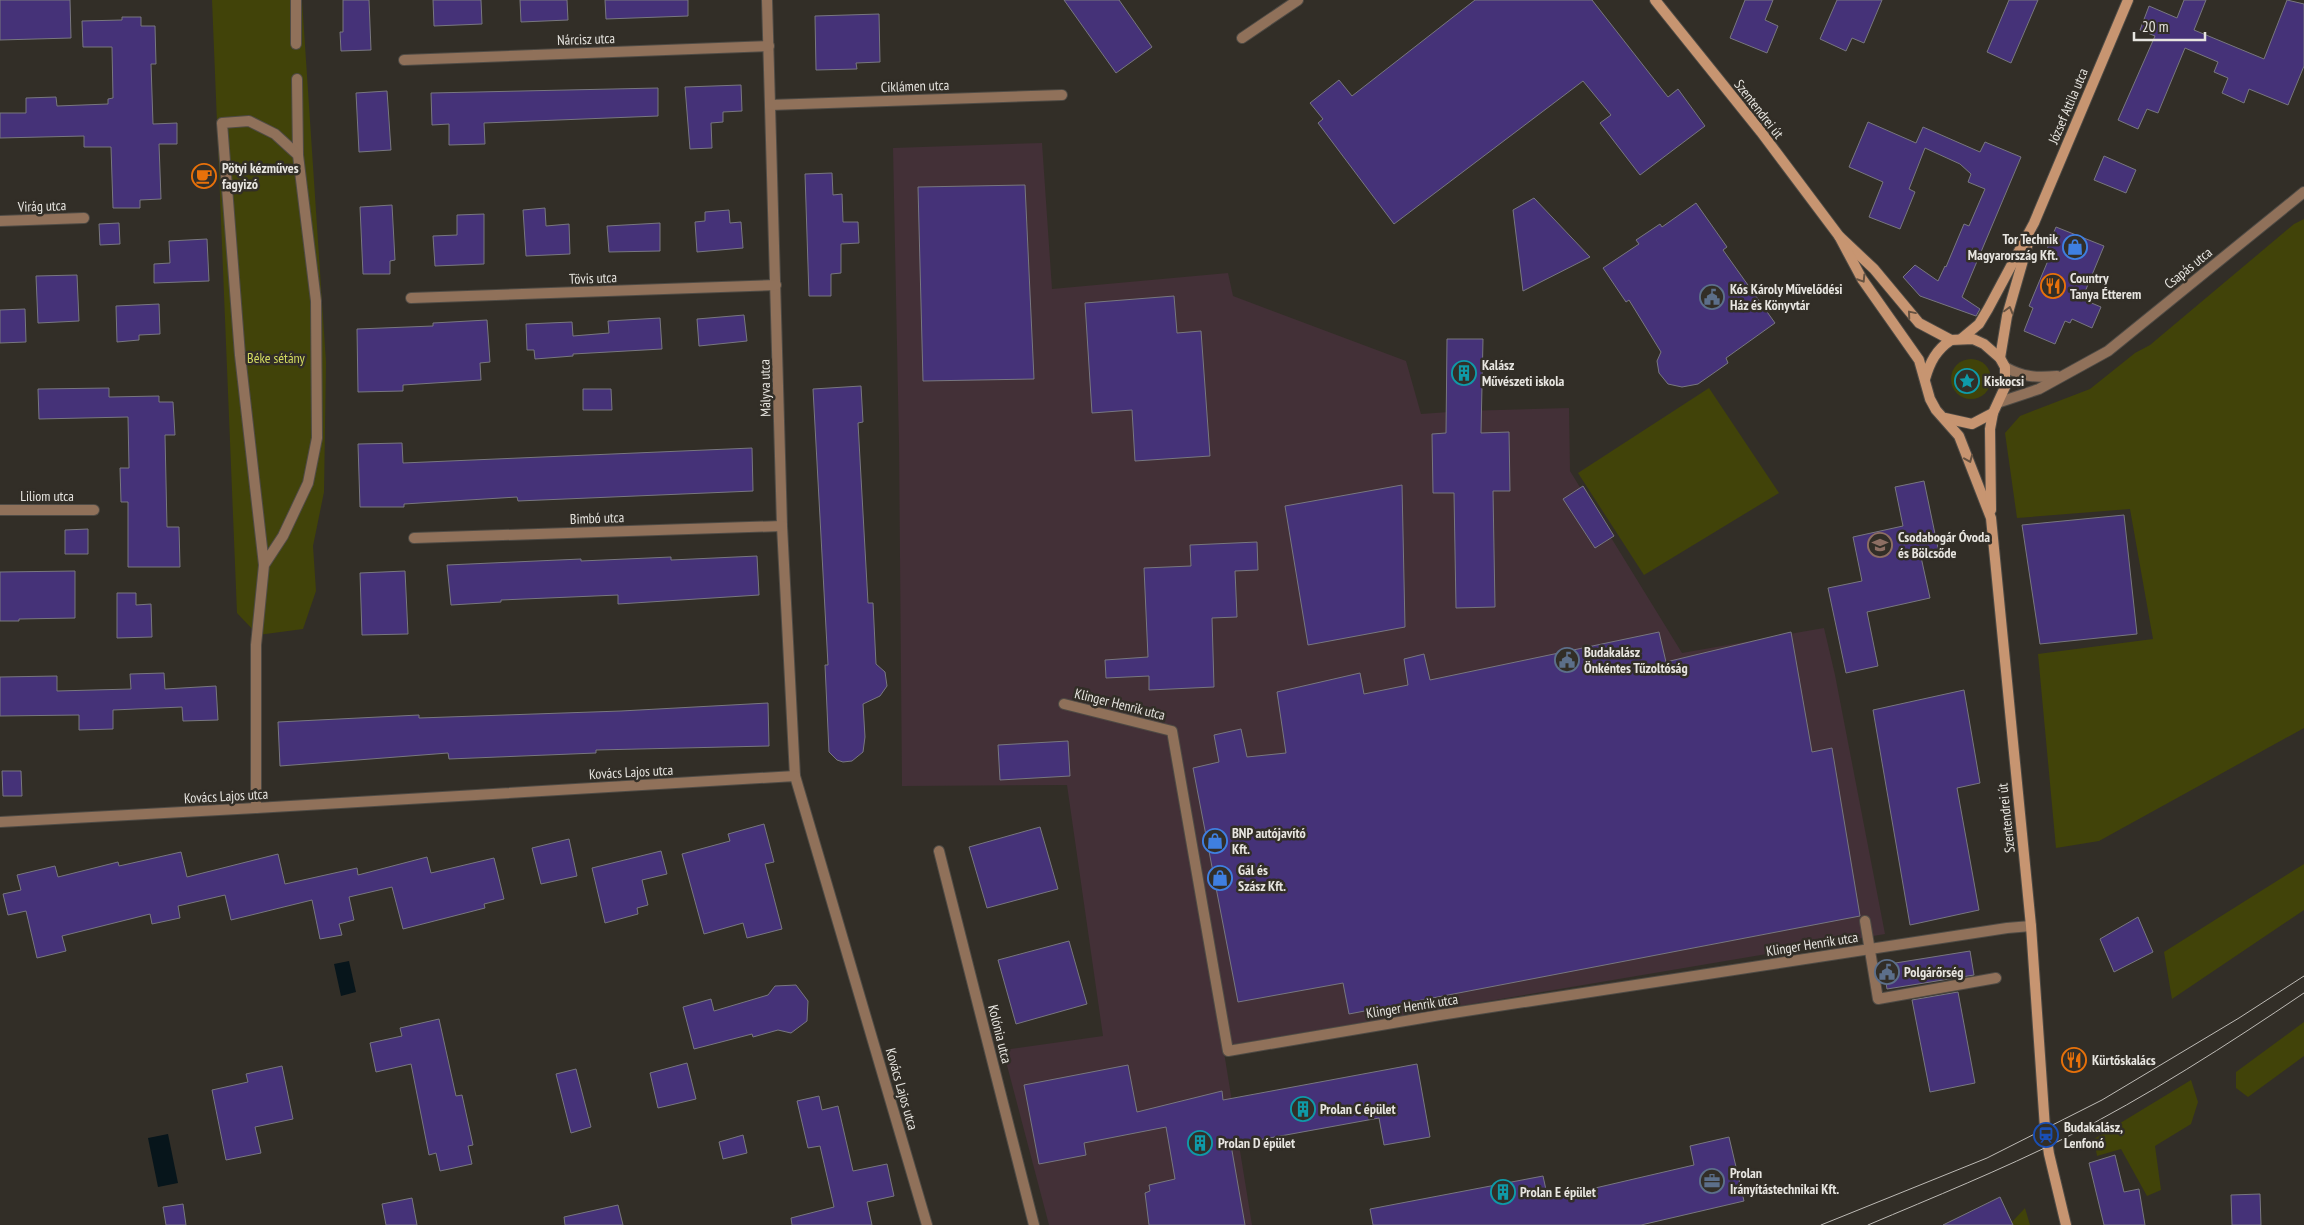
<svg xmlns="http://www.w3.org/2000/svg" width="2304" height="1225" font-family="'PT Sans Narrow',sans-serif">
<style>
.industrial{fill:#433037}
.green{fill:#414309}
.water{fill:#07151b}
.building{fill:#453278;stroke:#78777f}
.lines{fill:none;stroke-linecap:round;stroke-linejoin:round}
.street-casing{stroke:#4f4b45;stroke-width:12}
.secondary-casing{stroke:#4f4b45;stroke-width:12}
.street{stroke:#90715a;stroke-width:10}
.secondary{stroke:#c79571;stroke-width:10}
.tram{stroke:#bebbb6;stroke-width:1}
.oneway{stroke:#665241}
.labels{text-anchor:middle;stroke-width:5;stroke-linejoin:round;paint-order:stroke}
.street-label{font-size:14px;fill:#e7e5e0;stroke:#322e27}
.poi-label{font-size:14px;font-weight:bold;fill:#e7e5e0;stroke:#322e27;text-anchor:start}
.park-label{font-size:14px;fill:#d3db61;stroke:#322e27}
</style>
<rect width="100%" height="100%" fill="#322e27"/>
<!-- industrial -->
<path class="industrial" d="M1042 143 1052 289 1228 273 1233 296 1406 361 1421 414 1463 411 1569 408 1570 471 1682 653 1824 628 1835 675 1885 934 1223 1046 1252 1225H1049L1003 1050 1103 1036 1067 785 902 786 899 443 893 148Z"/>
<!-- green -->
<g class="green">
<path d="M212 0H302L326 362 324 492 313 546 316 591 303 629 258 635 237 613Z"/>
<path d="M2304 219V728L2099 841 2056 848 2038 654 2153 639 2130 509 2017 518 2005 433 2020 416 2090 389 2135 353 2150 345 2294 224Z"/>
<circle cx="1971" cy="379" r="20"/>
<path d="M1709 388 1779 493 1644 575 1578 473Z"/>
<path d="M2304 864V910L2172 999 2164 952Z"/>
<path d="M2304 1022V1056L2248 1097 2236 1088V1072Z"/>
<path d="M2191 1080 2198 1102 2191 1124 2155 1146 2161 1190 2147 1196 2121 1149 2097 1156 2094 1139Z"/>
<path d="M2025 1208 2030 1225H2004L2012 1222Z"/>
</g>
<!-- water -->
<g class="water">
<path d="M349 961 356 992 341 996 334 964Z"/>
<path d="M168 1134 178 1183 158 1187 148 1138Z"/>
</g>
<!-- building -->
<g class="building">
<path d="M0 0H70L71 38 0 40Z"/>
<path d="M343 0H369L371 50 341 51 340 32H343Z"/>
<path d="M433 0H481L482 24 434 26Z"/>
<path d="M520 0H567L568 20 521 22Z"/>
<path d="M605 0H688V16L606 19Z"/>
<path d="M1064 0H1119L1152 47 1116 73Z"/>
<path d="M1475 0H1592L1668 97 1678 89 1705 126 1640 175 1600 123 1611 115 1583 81 1394 224 1318 123 1323 119 1310 103 1339 80 1352 96Z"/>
<path d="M1745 0H1773L1765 20 1778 26 1767 53 1730 38Z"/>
<path d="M1837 0H1882L1864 43 1852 38 1846 51 1820 39Z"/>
<path d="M2009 0H2038L2011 63 1987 52Z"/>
<path d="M2184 0H2206L2194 30 2264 59 2287 0 2304 4V66L2288 105 2249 89 2244 103 2222 93 2228 78 2214 72 2218 62 2185 48 2158 113 2147 109 2138 129 2118 120 2155 36 2140 30 2149 6 2177 18Z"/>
<path d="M879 14 880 62 856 63 857 69 816 70 815 16Z"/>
<path d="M122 17H141V26H155L156 64H151L153 124 177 123V144H159L161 199 140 200V208H113L111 147H84V136L0 138V113H26V98L56 97 57 106 108 104V99L113 98 112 47H83L82 21 122 20Z"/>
<path d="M741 85 742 111 723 112V122L711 123 712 148 690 149 685 87Z"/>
<path d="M658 88V116L484 123 485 144 449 145V124L432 125 431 93Z"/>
<path d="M387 91 391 150 359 152 356 93Z"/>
<path d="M1868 122 1916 143 1923 127 1980 152 1985 142 2021 157 1962 297 1980 309 1976 316 1920 296 1903 277 1915 265 1938 281 1945 266 1946 267 1964 224 1969 226 1985 189 1968 182 1971 174 1960 164 1925 148 1909 189 1915 192 1900 229 1869 217 1883 182 1849 167Z"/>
<path d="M2104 156 2136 170 2126 193 2094 180Z"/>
<path d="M832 173 833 195 842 194 843 222H858L859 243 841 244V273L831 274V296H809L805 174Z"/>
<path d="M1025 185 1034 379 923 381 918 187Z"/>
<path d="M1534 198 1590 257 1523 291 1513 210Z"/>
<path d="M1696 203 1727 247 1723 250 1775 323 1726 358 1728 363 1698 384 1682 387 1668 384 1659 373 1657 361 1661 352 1629 300 1626 302 1603 268 1639 244 1636 240 1660 224 1662 227Z"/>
<path d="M392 205 395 260 390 261V274H363L360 207Z"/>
<path d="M545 208 546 226 569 224 570 254 526 256 523 210Z"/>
<path d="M729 210 730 223 741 222 743 248 697 252 695 222 705 221V212Z"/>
<path d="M484 214V264L435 266 433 236 457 235V215Z"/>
<path d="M119 223 120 244 100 245 99 224Z"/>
<path d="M660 223V251L609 252 607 226Z"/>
<path d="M2056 227 2104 246 2082 299 2101 307 2092 328 2072 319 2070 323 2065 321 2055 344 2024 331 2033 308 2029 306 2052 251 2047 249Z"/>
<path d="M207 239 209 281 154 283V264L170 263 169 241Z"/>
<path d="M77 275 79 321 38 323 36 276Z"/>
<path d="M1174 296 1177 333 1201 331 1210 456 1135 461 1132 410 1092 413 1085 303Z"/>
<path d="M159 304 160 334 139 335V340L117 342 116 306Z"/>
<path d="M25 309 26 342 0 343V310Z"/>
<path d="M744 315 747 341 699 346 697 319Z"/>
<path d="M660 318 662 349 573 354V356L535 359 534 350H527L526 324 572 322 573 336 609 333 608 321Z"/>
<path d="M487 320 490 362 480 363 481 380 403 385V391L358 392 357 329 433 326V323Z"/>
<path d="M1447 339H1483L1481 433 1509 432 1510 491H1493L1495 607 1456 608 1454 493H1433L1432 434 1446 433Z"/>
<path d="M861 386 863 422 858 423 868 603H873L876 664 885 672 887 686 880 696 863 704 865 737 863 752 852 761 843 762 837 760 829 752 825 665H828L813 389Z"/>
<path d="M109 388V397L159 396V402H173L175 435H165L167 527H179L180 567H128V502H121L120 468H129L128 417 39 419 38 389Z"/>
<path d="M583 389H611L612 410H583Z"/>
<path d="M402 443 403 463 752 448 753 491 518 501 517 497 404 504V507H360L358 444Z"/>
<path d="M1924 481 1939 553 1921 557 1930 598 1867 612 1878 666 1846 673 1828 588 1862 581 1853 537 1903 526 1895 487Z"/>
<path d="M1402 485 1405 627 1308 645 1285 506Z"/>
<path d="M1583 486 1614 536 1595 548 1563 499Z"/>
<path d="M2124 515 2137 634 2040 644 2022 525Z"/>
<path d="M88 529V554H65V530Z"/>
<path d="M1257 542 1258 570 1235 571 1237 617 1212 618 1214 687 1149 690V676L1106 678 1105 660 1148 657 1144 568 1191 566 1190 545Z"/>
<path d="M757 556 759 595 618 604V595L501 600V602L451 605 447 565 581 559V561L671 557V560Z"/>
<path d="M75 571V618L19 619V621H0V572Z"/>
<path d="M405 571 408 634 362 635 360 573Z"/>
<path d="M117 593H136V605L151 604 152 637 117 638Z"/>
<path d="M1659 632 1666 662 1791 632 1812 752 1832 748 1860 916 1349 1014 1343 983 1238 1002 1193 768 1219 762 1214 735 1241 729 1247 757 1286 753 1277 692 1360 673 1364 694 1408 685 1404 659 1424 654 1430 680Z"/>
<path d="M164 673 165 689 216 686 218 720 183 721 182 707 113 710V729L79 730V715L0 716V677L57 676V691L131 689 130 674Z"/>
<path d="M1964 690 1980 783 1957 788 1979 910 1910 925 1873 710Z"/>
<path d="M768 703 769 746 596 750V753L449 759 448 753 280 766 278 722 419 715V718L621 711Z"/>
<path d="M1068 741 1070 776 1000 780 998 745Z"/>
<path d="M2 771H21L22 796H3Z"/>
<path d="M764 824 774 862 765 864 782 929 747 938 743 923 704 934 682 854 730 841 728 834Z"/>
<path d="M1040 827 1058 889 987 908 969 847Z"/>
<path d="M569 839 577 876 541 884 532 848Z"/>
<path d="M661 851 667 874 642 880 648 905 637 908 638 914 605 923 592 868Z"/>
<path d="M181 852 187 877 278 854 285 884 357 868 358 875 427 857 431 873 494 858 504 899 484 904 485 908 403 929 392 887 349 897 354 920 339 924 342 935 320 939 312 900 231 920 225 895 178 906 180 918 152 924 150 914 62 936 66 951 37 958 26 911 8 915 3 894 21 890 17 875 55 866 58 877 118 862 119 866Z"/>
<path d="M2138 917 2153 952 2114 972 2100 939Z"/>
<path d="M1069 941 1087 1004 1016 1024 998 960Z"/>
<path d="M1970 951 1974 975 1887 989 1883 965Z"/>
<path d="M796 985 808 1001 807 1021 791 1033 778 1030 753 1037 752 1034 694 1049 683 1007 711 999 714 1011 768 995 775 986Z"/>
<path d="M1958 992 1975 1083 1930 1092 1912 1000Z"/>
<path d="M439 1019 456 1096 462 1095 473 1145 468 1146 472 1164 440 1171 436 1153 429 1155 411 1064 376 1072 370 1043 402 1036 400 1028Z"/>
<path d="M687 1063 696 1099 658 1108 650 1073Z"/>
<path d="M1417 1064 1430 1137 1384 1145 1379 1118 1231 1145 1245 1225H1149L1145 1193 1150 1191 1149 1185 1175 1179 1166 1127 1084 1143 1086 1155 1039 1164 1024 1085 1128 1065 1137 1112 1222 1091 1223 1100Z"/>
<path d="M282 1066 293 1119 255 1127 261 1153 226 1160 212 1090 248 1082 246 1074Z"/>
<path d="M576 1069 591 1127 571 1133 556 1074Z"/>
<path d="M819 1096 822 1110 838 1106 853 1171 887 1164 894 1196 867 1202 872 1225H792L791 1218 834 1207 820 1146 808 1148 797 1101Z"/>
<path d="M743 1135 747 1153 723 1159 719 1142Z"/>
<path d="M1729 1137 1744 1201 1641 1225H1373L1370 1209 1543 1176 1548 1199 1694 1165 1690 1146Z"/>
<path d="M2115 1155 2124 1192 2139 1189 2145 1225H2104L2089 1163Z"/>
<path d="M2260 1194 2261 1225H2232L2231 1195Z"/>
<path d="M2000 1197 2013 1225H1943Z"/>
<path d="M412 1198 417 1225H386L382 1204Z"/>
<path d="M183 1204 186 1225H166L163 1207Z"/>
<path d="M618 1205 623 1225H565L564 1217Z"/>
</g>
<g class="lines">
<defs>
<g id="street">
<path d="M296 0V44"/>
<path d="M767 0 782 526 795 776"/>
<path d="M1242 38 1298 0"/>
<path d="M404 60 769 46"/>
<path d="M297 79 298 155"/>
<path d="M770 105 1062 95"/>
<path d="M0 221 84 218"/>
<path d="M411 298 776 285"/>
<path d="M2005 367C2023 377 2036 378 2057 376"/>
<path d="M2000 402 2039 389 2108 351 2304 192"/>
<path d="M0 510H94"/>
<path d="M414 538 782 526"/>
<path d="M1064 704 1172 731 1228 1051 1440 1015 2007 928 2031 926"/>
<path d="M256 808V645L264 565 240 355 222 123 249 121 275 134 298 155 316 301 317 438 308 483 283 536 264 565"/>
<path d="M0 822 256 808 795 776 927 1225"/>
<path d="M939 851 1034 1225"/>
<path d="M1865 921 1878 999 1996 978"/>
</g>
<g id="secondary">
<path d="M1655 0 1761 132 1839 236 1874 269 1919 323 1951 340 1973 339 1984 344 2000 358 2005 367V387L1993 413 1972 424 1945 418"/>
<path d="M1839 236 1862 279 1919 360 1930 399 1936 410 1959 436 1991 518 2031 926 2045 1128 2049 1154 2066 1225"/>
<path d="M1961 339 1979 324 1988 309 2034 223 2128 0"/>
<path d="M2000 358 2007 316 2028 243"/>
<path d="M1925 379C1930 362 1936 350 1951 340"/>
<path d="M1991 510 1990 429 1993 413"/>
</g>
</defs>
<!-- street casing -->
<use href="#street" class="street-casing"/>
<!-- secondary casing -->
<use href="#secondary" class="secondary-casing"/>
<!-- street -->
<use href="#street" class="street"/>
<!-- secondary -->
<use href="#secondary" class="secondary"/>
<!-- tram -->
<g class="tram">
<path d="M1821 1225 1987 1158 2102 1100 2239 1018 2304 976"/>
<path d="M1868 1225C1934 1197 2001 1170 2065 1138 2148 1096 2227 1045 2304 993"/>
</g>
</g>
<!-- one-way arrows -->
<defs><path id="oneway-chevron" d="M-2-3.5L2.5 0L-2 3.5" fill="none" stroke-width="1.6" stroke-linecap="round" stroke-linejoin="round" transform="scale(1.25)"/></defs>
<g class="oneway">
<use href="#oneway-chevron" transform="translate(1862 279) rotate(58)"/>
<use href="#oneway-chevron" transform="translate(2009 310) rotate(-75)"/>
<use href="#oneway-chevron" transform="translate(1911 314) rotate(-130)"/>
<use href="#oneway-chevron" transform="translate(1969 459) rotate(68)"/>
</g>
<!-- icons -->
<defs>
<symbol id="cafe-ring" viewBox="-11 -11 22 22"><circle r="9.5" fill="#322e27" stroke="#e8710a" stroke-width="1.5"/><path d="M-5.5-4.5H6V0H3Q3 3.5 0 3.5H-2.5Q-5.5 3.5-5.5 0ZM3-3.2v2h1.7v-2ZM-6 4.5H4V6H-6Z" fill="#e8710a"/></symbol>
<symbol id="shop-ring" viewBox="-11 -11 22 22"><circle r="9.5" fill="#322e27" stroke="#3f7fe0" stroke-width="1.5"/><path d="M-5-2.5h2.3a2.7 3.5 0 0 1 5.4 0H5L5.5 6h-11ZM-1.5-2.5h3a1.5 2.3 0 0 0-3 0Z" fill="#3f7fe0"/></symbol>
<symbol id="restaurant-ring" viewBox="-11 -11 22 22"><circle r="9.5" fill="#322e27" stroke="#e8710a" stroke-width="1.5"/><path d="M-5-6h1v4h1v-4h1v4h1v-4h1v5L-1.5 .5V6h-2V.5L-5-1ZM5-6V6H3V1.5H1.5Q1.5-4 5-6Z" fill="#e8710a"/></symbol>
<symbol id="civic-ring" viewBox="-11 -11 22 22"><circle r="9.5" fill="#322e27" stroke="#5c6f8a" stroke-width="1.5"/><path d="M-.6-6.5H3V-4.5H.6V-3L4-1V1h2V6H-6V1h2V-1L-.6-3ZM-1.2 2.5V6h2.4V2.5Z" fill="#5c6f8a"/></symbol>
<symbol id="building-ring" viewBox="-11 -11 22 22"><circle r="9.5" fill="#322e27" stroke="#0f9aa8" stroke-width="1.5"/><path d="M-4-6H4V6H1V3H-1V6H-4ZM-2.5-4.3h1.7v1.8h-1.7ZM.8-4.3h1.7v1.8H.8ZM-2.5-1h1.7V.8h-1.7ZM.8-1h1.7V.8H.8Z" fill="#0f9aa8"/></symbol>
<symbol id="sight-ring" viewBox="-11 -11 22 22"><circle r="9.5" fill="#322e27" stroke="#0f9aa8" stroke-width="1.5"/><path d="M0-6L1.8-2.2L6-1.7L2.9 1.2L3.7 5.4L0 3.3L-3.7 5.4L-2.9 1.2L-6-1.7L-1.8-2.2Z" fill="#0f9aa8"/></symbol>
<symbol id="school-ring" viewBox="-11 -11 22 22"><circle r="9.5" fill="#322e27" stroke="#8d6e63" stroke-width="1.5"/><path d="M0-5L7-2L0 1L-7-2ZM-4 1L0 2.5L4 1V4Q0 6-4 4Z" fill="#8d6e63"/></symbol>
<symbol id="station-ring" viewBox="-11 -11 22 22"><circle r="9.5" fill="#322e27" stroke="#1a4fb4" stroke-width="1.5"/><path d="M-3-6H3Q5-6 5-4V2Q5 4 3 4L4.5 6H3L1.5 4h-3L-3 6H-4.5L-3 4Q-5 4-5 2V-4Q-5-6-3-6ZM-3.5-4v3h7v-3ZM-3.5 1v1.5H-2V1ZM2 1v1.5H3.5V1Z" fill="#1a4fb4"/></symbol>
<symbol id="office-ring" viewBox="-11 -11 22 22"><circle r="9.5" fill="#322e27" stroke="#5c6f8a" stroke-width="1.5"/><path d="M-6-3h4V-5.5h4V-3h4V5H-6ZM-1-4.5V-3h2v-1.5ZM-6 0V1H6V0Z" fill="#5c6f8a"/></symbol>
</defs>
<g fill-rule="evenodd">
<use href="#cafe-ring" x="190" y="162" width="28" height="28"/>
<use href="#shop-ring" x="2061" y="233" width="28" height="28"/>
<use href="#restaurant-ring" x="2039" y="272" width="28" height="28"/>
<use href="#civic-ring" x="1698" y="283" width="28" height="28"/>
<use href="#building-ring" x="1450" y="359" width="28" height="28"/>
<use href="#sight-ring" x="1953" y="367" width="28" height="28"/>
<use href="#school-ring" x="1866" y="531" width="28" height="28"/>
<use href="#civic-ring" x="1553" y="646" width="28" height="28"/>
<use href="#shop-ring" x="1201" y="827" width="28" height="28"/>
<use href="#shop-ring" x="1206" y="864" width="28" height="28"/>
<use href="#civic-ring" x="1873" y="958" width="28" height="28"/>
<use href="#restaurant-ring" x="2060" y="1046" width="28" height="28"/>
<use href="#building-ring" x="1289" y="1095" width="28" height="28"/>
<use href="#station-ring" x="2032" y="1121" width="28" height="28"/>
<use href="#building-ring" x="1186" y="1129" width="28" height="28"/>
<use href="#office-ring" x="1698" y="1167" width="28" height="28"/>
<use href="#building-ring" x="1489" y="1178" width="28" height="28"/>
</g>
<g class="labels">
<!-- street labels -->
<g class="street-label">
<text transform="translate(586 39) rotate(-2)" y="5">Nárcisz utca</text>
<text transform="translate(915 86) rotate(-2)" y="5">Ciklámen utca</text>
<text transform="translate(2068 106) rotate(-67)" y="5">József Attila utca</text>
<text transform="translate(1759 109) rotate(52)" y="5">Szentendrei út</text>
<text transform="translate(42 206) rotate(-2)" y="5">Virág utca</text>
<text transform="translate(2188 268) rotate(-39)" y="5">Csapás utca</text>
<text transform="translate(593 278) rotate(-2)" y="5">Tövis utca</text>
<text transform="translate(765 388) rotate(-91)" y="5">Mályva utca</text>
<text x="47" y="501">Liliom utca</text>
<text transform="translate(597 518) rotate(-2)" y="5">Bimbó utca</text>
<text transform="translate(1120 704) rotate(14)" y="5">Klinger Henrik utca</text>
<text transform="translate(631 772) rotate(-3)" y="5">Kovács Lajos utca</text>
<text transform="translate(226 796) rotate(-3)" y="5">Kovács Lajos utca</text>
<text transform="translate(2006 818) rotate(-96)" y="5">Szentendrei út</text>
<text transform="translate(1812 944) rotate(-9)" y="5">Klinger Henrik utca</text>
<text transform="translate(1412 1006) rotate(-9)" y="5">Klinger Henrik utca</text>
<text transform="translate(1000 1034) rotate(76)" y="5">Kolónia utca</text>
<text transform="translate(902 1089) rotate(74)" y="5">Kovács Lajos utca</text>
</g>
<!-- poi labels -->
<g class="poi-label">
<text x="222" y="173">Pötyi kézműves<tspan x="222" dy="16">fagyizó</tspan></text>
<text x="2058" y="244" text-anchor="end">Tor Technik<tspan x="2058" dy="16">Magyarország Kft.</tspan></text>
<text x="2070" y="283">Country<tspan x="2070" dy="16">Tanya Étterem</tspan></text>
<text x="1730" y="294">Kós Károly Művelődési<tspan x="1730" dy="16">Ház és Könyvtár</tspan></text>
<text x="1482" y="370">Kalász<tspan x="1482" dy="16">Művészeti iskola</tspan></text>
<text x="1984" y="386">Kiskocsi</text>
<text x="1898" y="542">Csodabogár Óvoda<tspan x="1898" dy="16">és Bölcsőde</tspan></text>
<text x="1584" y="657">Budakalász<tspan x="1584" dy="16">Önkéntes Tűzoltóság</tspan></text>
<text x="1232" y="838">BNP autójavító<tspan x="1232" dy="16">Kft.</tspan></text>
<text x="1238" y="875">Gál és<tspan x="1238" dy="16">Szász Kft.</tspan></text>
<text x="1904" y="977">Polgárőrség</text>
<text x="2092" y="1065">Kürtőskalács</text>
<text x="1320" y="1114">Prolan C épület</text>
<text x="2064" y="1132">Budakalász,<tspan x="2064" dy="16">Lenfonó</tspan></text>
<text x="1218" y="1148">Prolan D épület</text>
<text x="1730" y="1178">Prolan<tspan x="1730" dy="16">Irányítástechnikai Kft.</tspan></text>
<text x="1520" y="1197">Prolan E épület</text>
</g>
<!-- park labels -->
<g class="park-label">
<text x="276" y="363">Béke sétány</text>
</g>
</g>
<!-- scale -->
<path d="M2134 32v8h71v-8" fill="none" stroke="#e7e5e0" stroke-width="2.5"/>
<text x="2142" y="32" font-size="15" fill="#e7e5e0" stroke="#322e27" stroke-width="4" paint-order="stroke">20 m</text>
</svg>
